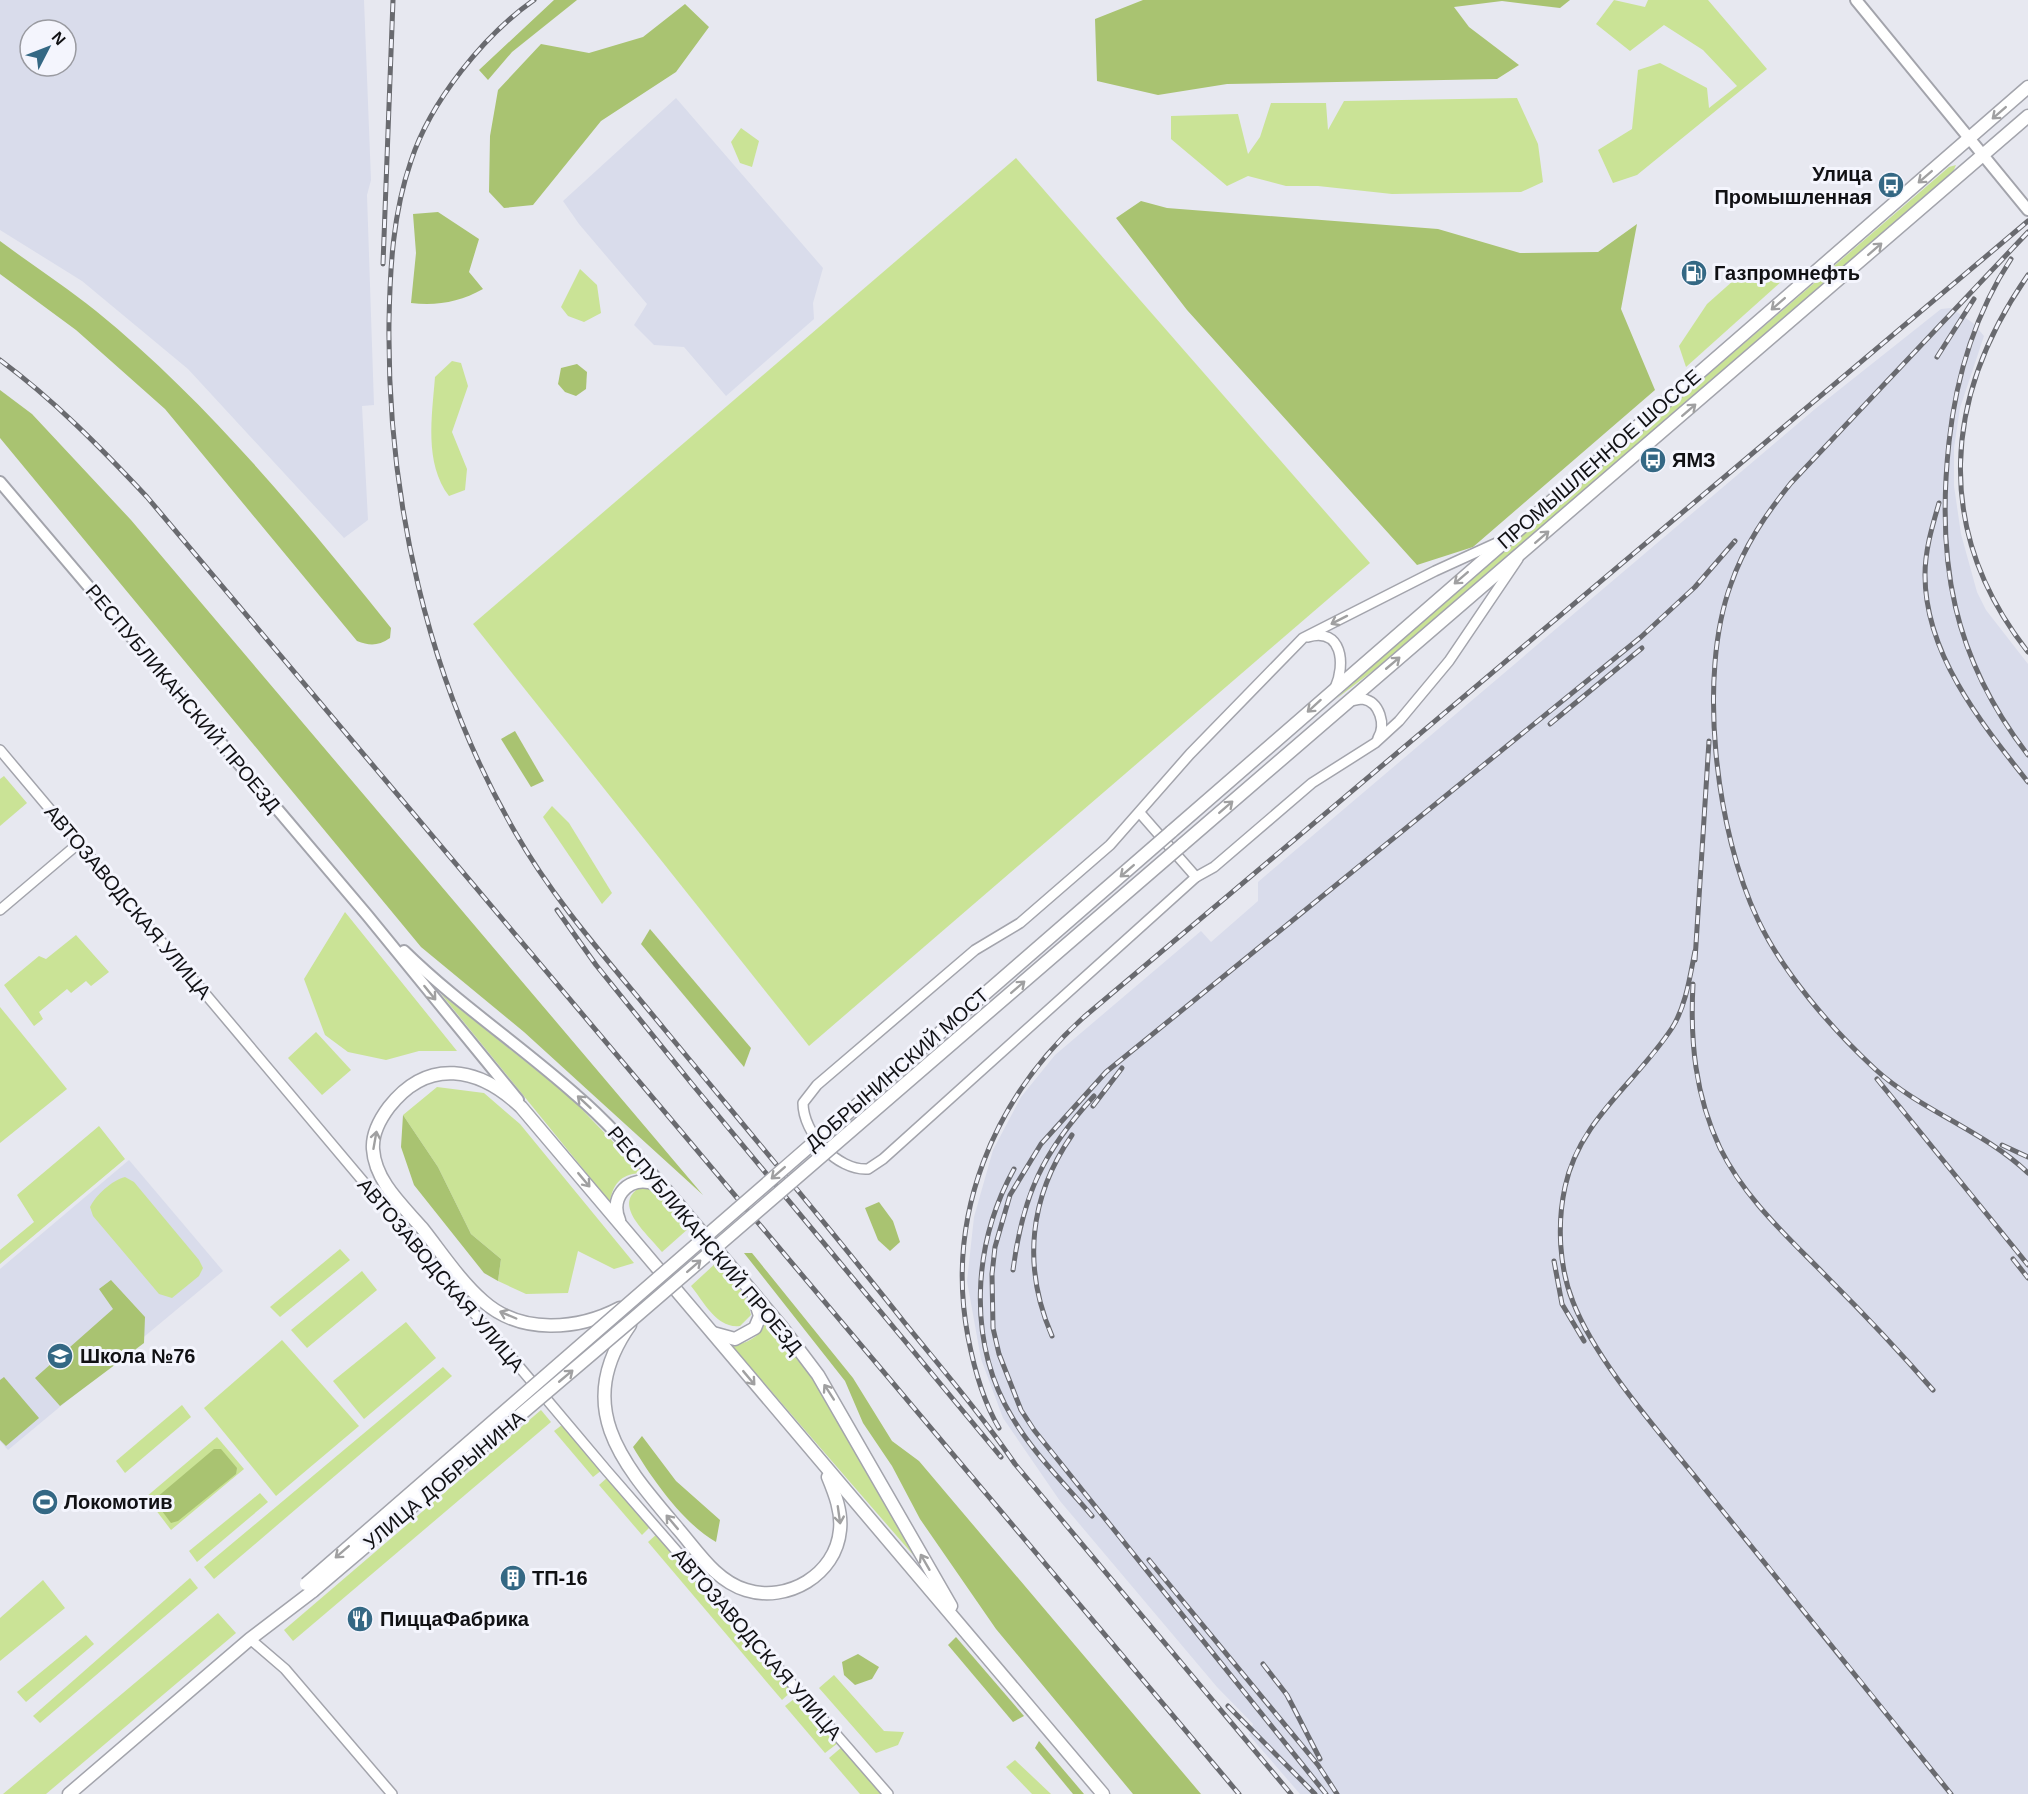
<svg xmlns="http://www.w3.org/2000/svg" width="2028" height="1794" font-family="Helvetica,sans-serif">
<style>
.built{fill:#d9dceb;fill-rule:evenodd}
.green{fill:#cae396}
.forest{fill:#a9c371}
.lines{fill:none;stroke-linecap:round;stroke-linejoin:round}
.minor-casing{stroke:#a3a4ac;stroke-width:12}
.tertiary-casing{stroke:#a3a4ac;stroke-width:14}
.secondary-casing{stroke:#a3a4ac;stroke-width:15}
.minor{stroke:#fff;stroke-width:9}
.tertiary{stroke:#fff;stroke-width:10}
.secondary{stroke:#fff;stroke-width:12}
.rail-casing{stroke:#696a6f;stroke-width:5}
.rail{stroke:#f4f5fd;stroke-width:3;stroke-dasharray:9;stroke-linecap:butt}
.secondary-bridge-casing{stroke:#a3a4ac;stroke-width:15;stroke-linecap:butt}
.secondary-bridge{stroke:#fff;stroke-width:12}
.oneway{stroke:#a0a0a1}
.labels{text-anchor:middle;stroke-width:6;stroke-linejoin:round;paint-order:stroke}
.poi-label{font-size:20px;font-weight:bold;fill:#111114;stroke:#f4f5fd;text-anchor:start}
.street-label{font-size:20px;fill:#111114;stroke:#f4f5fd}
</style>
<rect width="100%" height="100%" fill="#e7e8f0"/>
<!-- built -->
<g class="built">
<path d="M0 0H364L371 180 367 195 374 405 362 406 368 520 344 538 188 369 82 281 0 230ZM30 30H66V66H30Z"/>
<path d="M676 98 823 268 813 303 814 319 726 396 684 347 654 345 634 325 647 304 579 224 563 201Z"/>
<path d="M1951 308 1973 323 1984 336 1960 408 1954 448V486L1961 534 1977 592 1986 610 2028 664V1794H1300L1249 1735 1253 1724 1217 1687 1060 1501 1003 1418 981 1359 967 1281 974 1217 993 1150 1021 1097 1055 1055 1201 931 1211 942 1258 901V882L1815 409 1941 309Z"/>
<path d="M129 1160 223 1271 8 1450 0 1441V1269Z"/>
</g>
<!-- green -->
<g class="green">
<path d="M1614 0 1645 7 1648 0H1708L1767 69 1637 175 1613 183 1598 150 1632 129 1638 70 1660 63 1707 88 1709 108 1737 86 1703 50 1664 25 1630 51 1596 24Z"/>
<path d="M1517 98 1538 144 1543 182 1521 192 1392 194 1318 186H1286L1248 176 1227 186 1171 139V116L1238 114 1248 154 1260 137 1271 103H1326L1328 130 1344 101Z"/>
<path d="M741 128 759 141 752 167 740 163 731 142Z"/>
<path d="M1016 158 1370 563 809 1046 473 624Z"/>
<path d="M1956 165 1953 172 1886 231 1386 661 1336 699 1381 656 1949 167Z"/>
<path d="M580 269 597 285 601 313 584 322 568 316 561 307Z"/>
<path d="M1743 272 1783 280 1686 367 1679 346 1707 304Z"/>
<path d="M452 361 461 363 468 386 452 432 467 469 465 490 449 496C424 463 432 416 435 377Z"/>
<path d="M4 776 27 803 0 826V779Z"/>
<path d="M552 806 569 823 612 893 602 904 543 817Z"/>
<path d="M345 912 457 1051H419L386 1060 348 1052 325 1035 304 979Z"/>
<path d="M76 935 109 972 91 986 86 981 71 993 67 989 39 1012 43 1019 34 1026 4 985 39 956 46 959Z"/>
<path d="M441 994 571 1098 643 1173C623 1173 613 1182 610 1202Z"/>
<path d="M0 1007 67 1089 0 1143Z"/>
<path d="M316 1032 351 1070 322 1095 288 1058Z"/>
<path d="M437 1087 484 1093 520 1124 634 1263 614 1269 578 1251 568 1293 526 1294 498 1281 501 1259 471 1234 438 1167 403 1115Z"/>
<path d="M99 1126 125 1159 0 1264V1250L34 1222 17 1195Z"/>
<path d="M125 1177 134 1182 199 1260 203 1268 199 1276 172 1298 159 1294 93 1216 90 1207C95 1196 112 1180 125 1177Z"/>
<path d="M641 1187C662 1189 676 1214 689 1228L662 1252C648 1234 610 1204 641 1187Z"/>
<path d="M340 1249 350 1260 280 1317 270 1307Z"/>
<path d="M717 1262 746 1296 751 1315 740 1326C717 1329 704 1302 691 1286Z"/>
<path d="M362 1271 377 1290 307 1348 291 1330Z"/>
<path d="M767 1317 830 1402 915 1557 732 1346C750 1342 763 1336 767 1317Z"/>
<path d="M406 1322 436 1358 364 1419 333 1381Z"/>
<path d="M282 1340 359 1426 276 1496 204 1408Z"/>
<path d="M443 1367 452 1376 214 1579 204 1567Z"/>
<path d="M182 1405 191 1417 125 1473 116 1461Z"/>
<path d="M541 1410 551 1422 293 1641 284 1630Z"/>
<path d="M562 1425 602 1470 593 1477 554 1431Z"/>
<path d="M217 1437 244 1469 171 1530 146 1497Z"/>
<path d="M608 1477 651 1526 642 1535 599 1485Z"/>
<path d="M260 1493 268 1502 197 1562 189 1551Z"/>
<path d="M658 1533 793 1690 782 1700 648 1542Z"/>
<path d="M190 1578 198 1588 40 1723 33 1716Z"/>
<path d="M43 1580 65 1608 0 1661V1618Z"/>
<path d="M218 1613 236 1633 46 1794H3Z"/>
<path d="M86 1635 94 1644 26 1702 17 1692Z"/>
<path d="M834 1675 884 1731 904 1732 898 1745 876 1753 819 1688Z"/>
<path d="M798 1696 838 1743 825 1753 785 1706Z"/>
<path d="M842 1747 882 1794H860L829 1758Z"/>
<path d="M1015 1760 1051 1794H1032L1006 1767Z"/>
</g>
<!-- forest -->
<g class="forest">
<path d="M554 0H577L512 52 488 80 479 70Z"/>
<path d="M1143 0H1570L1560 8 1502 1 1454 7 1469 27 1519 65 1497 79 1227 84 1158 95 1097 81 1095 19Z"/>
<path d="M685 4 709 27 676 72 601 121 533 205 504 208 489 192 490 136 498 90 541 44 589 53 643 37Z"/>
<path d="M1141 201 1167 208 1438 229 1520 253 1598 252 1637 224 1621 309 1655 390 1473 547 1417 565 1187 310 1116 218Z"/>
<path d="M438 212 479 239 469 272 483 289C460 302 437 306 411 303L416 253 413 214Z"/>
<path d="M0 241C32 265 65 286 96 311 208 402 301 516 391 628L390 638C378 646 370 646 357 641L165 409 76 330 0 274Z"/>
<path d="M577 364 587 372 586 389 576 396 565 392 558 384 561 368Z"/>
<path d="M0 390 32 414 131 520 703 1195 524 1032 421 947 0 438Z"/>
<path d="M515 731 544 781 531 787 501 739Z"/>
<path d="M650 929 751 1048 744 1067 641 944Z"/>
<path d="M403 1115 438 1167 471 1234 501 1259 498 1281 484 1273 414 1185 401 1147Z"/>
<path d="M879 1202 893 1221 900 1242 890 1251 878 1240 865 1208Z"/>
<path d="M744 1253H752L853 1378 892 1441 919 1461 1201 1794H1133L996 1629 920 1519 892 1466 863 1423 845 1381Z"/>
<path d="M111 1280 145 1317 144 1343 60 1406 35 1378 113 1309 99 1289Z"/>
<path d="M4 1377 39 1418 6 1446 0 1440V1380Z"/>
<path d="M642 1436 676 1481 720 1520 716 1542C684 1524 652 1479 633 1447Z"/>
<path d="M214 1449H221L237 1468 236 1474 178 1521 171 1523 156 1503V1498Z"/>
<path d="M956 1637 1024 1716 1013 1722 948 1645Z"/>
<path d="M858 1654 879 1667 872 1679 855 1685 844 1675 842 1662Z"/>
<path d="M1039 1741 1084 1794H1073L1035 1748Z"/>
</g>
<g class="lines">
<defs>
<g id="minor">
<path d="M1503 540 1435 571 1303 638 1190 754 1110 845 1020 923 975 950 817 1085 803 1103C803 1133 837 1171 868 1169L883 1159 1196 877 1214 867 1312 783 1375 743 1399 721 1449 661 1518 559"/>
<path d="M1308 637C1342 627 1346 664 1335 688"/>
<path d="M1348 701C1352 701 1359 699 1363 699 1380 702 1386 725 1378 738"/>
<path d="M0 750 607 1471 888 1794"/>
<path d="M1140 813 1196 877"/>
<path d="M0 910 79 843"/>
<path d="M250 1639 285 1669 392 1794"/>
</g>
<g id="tertiary">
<path d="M1856 0 2028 210"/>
<path d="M0 482 367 915 518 1100"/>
<path d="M404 951C457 1003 520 1045 576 1095 609 1123 637 1155 664 1188"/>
</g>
<g id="secondary">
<path d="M1171 832 2028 87"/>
<path d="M1182 845 2028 116"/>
<path d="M619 1220C610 1199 626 1178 649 1182 655 1183 661 1188 667 1191L781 1326 818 1375 951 1606"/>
<path d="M620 1308C578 1330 521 1335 483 1301 460 1281 441 1252 422 1228 402 1205 375 1181 373 1149 372 1134 380 1119 389 1107 428 1057 479 1067 521 1107L1103 1794"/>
<path d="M630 1325C571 1409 625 1466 679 1530 698 1552 716 1581 746 1590 787 1603 836 1575 840 1530 842 1512 835 1494 828 1477"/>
<path d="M713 1333 735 1339 755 1328 760 1316 754 1297"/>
<path d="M69 1794 250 1639 313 1591"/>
</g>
</defs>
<!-- minor casing -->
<use href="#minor" class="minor-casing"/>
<!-- tertiary casing -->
<use href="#tertiary" class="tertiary-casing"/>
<!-- secondary casing -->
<use href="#secondary" class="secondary-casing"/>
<!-- minor -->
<use href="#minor" class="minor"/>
<!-- tertiary -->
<use href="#tertiary" class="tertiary"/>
<!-- secondary -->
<use href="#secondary" class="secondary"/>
<defs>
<g id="rail">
<path d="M534 0C484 35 430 102 411 161 393 213 390 267 389 322 387 497 427 680 515 832 556 904 613 966 665 1030 745 1127 826 1223 904 1322 942 1369 981 1414 1015 1464L1291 1794"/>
<path d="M2028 232 1791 483C1766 514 1744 546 1731 584 1697 676 1716 832 1758 920 1783 973 1832 1029 1875 1069 1921 1111 1983 1130 2028 1173"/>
<path d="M2011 259C1975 314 1956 377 1949 442 1936 562 1953 658 2028 755"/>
<path d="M383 264 393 0"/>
<path d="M2028 275C1943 397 1933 531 2028 652"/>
<path d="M1937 357 1974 299"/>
<path d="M0 360C54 400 101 448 147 497L1239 1794"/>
<path d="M1939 503C1932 527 1925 550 1925 575 1925 654 1981 723 2028 782"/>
<path d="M1550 724 1642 648"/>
<path d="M557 910 596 965 692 1084 1001 1457"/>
<path d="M1695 951C1690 976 1686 1006 1672 1028 1636 1083 1579 1120 1565 1187 1557 1224 1559 1267 1573 1302 1597 1364 1663 1436 1705 1489 1787 1590 1869 1692 1951 1794"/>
<path d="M1695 960 1709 741"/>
<path d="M1693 984C1690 1041 1695 1095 1720 1148 1745 1199 1788 1237 1827 1277 1863 1313 1899 1351 1933 1390"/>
<path d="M1877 1079 2028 1265"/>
<path d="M1093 1106 1122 1068"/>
<path d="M2002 1145 2028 1157"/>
<path d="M1014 1169C972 1245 967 1342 1012 1417 1033 1453 1065 1484 1092 1516"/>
<path d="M2013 1259 2028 1278"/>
<path d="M1554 1261 1562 1304 1584 1341"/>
<path d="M1013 1270C1023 1194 1043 1152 1094 1096"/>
<path d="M1052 1336C1022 1267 1029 1197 1072 1135"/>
<path d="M999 1428C983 1401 974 1368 968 1337 945 1216 993 1099 1084 1017L2028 221"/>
<path d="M1149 1560 1318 1765 1337 1794"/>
<path d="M1263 1664 1287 1695 1320 1759"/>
<path d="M1228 1706 1315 1794"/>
<path d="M1326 1794 1034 1430 1021 1410 999 1354 993 1328 992 1274 995 1247 1010 1195 1041 1144 1106 1072 1641 637 1695 587 1735 541"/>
</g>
</defs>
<!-- rail casing -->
<use href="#rail" class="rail-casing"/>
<!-- rail -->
<use href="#rail" class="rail"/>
<defs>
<g id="secondary-bridge">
<path d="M306 1584 1171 832"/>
<path d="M313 1591 634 1318 1182 845"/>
</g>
</defs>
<!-- secondary-bridge casing -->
<use href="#secondary-bridge" class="secondary-bridge-casing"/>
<!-- secondary-bridge -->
<use href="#secondary-bridge" class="secondary-bridge"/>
</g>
<!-- one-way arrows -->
<defs><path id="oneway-shaft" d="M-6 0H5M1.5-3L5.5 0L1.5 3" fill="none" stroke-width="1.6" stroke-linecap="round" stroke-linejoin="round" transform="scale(1.5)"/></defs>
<g class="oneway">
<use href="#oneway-shaft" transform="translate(1999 113) rotate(139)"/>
<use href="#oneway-shaft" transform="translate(1925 177) rotate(139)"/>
<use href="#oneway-shaft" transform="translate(1875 249) rotate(-41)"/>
<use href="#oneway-shaft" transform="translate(1778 304) rotate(139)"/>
<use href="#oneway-shaft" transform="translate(1689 410) rotate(-41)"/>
<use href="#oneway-shaft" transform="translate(1542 537) rotate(-41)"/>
<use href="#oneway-shaft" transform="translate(1461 578) rotate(139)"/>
<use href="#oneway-shaft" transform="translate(1339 620) rotate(153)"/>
<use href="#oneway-shaft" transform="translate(1393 663) rotate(-40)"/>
<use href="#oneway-shaft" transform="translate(1314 706) rotate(138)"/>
<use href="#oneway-shaft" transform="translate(1226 807) rotate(-41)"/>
<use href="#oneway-shaft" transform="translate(1127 871) rotate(139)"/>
<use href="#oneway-shaft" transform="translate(1018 987) rotate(-41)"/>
<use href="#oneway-shaft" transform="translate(430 993) rotate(51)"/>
<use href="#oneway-shaft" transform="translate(584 1102) rotate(-137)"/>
<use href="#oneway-shaft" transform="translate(375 1140) rotate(-80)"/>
<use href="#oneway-shaft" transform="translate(778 1173) rotate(139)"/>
<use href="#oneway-shaft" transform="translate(584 1180) rotate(50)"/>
<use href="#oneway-shaft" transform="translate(694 1266) rotate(-41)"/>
<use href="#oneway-shaft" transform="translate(508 1315) rotate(-157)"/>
<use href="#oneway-shaft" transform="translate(566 1376) rotate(-40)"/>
<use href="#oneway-shaft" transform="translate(749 1378) rotate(50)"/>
<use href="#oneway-shaft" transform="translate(829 1392) rotate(-123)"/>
<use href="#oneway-shaft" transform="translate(839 1515) rotate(82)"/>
<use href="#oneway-shaft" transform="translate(672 1522) rotate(-130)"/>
<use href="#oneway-shaft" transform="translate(342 1552) rotate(139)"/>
<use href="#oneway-shaft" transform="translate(925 1562) rotate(-120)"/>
</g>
<!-- icons -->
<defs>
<symbol id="bus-disc" viewBox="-11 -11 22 22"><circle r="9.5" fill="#346884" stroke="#f4f5fd"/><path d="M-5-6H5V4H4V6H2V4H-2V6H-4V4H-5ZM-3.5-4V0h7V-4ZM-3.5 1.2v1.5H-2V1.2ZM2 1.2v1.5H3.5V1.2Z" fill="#fff"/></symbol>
<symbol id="fuel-disc" viewBox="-11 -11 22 22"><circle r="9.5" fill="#346884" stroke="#f4f5fd"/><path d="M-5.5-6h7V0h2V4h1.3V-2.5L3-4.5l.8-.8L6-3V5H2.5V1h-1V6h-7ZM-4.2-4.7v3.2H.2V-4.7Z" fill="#fff"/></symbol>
<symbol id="school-disc" viewBox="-11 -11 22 22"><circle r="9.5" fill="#346884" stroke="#f4f5fd"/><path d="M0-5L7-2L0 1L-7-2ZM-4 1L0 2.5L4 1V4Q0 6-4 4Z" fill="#fff"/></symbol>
<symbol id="stadium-disc" viewBox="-11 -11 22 22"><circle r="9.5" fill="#346884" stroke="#f4f5fd"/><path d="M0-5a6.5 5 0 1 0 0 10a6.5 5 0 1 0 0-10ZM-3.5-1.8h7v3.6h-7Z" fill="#fff"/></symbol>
<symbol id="building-disc" viewBox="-11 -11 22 22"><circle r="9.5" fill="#346884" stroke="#f4f5fd"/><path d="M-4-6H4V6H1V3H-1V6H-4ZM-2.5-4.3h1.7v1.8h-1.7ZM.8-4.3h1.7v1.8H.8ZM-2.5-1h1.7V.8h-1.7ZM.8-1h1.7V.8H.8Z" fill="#fff"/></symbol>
<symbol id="restaurant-disc" viewBox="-11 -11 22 22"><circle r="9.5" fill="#346884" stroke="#f4f5fd"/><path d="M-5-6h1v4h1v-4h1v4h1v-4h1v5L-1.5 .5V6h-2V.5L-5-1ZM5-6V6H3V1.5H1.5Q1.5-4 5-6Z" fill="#fff"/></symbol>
</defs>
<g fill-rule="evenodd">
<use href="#bus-disc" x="1876" y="170" width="30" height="30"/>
<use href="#fuel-disc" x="1679" y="258" width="30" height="30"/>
<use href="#bus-disc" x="1638" y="445" width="30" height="30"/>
<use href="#school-disc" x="45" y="1341" width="30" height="30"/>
<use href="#stadium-disc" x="30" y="1487" width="30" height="30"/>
<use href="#building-disc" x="498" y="1563" width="30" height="30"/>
<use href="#restaurant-disc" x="345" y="1604" width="30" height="30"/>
</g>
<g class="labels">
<!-- poi labels -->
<g class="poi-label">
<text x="1872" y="181" text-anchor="end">Улица<tspan x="1872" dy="23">Промышленная</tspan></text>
<text x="1714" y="280">Газпромнефть</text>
<text x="1672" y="467">ЯМЗ</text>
<text x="80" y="1363">Школа №76</text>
<text x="64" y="1509">Локомотив</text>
<text x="532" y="1585">ТП-16</text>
<text x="380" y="1626">ПиццаФабрика</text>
</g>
<!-- street labels -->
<g class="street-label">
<text transform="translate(1599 459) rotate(-41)" y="7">ПРОМЫШЛЕННОЕ ШОССЕ</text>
<text transform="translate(183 698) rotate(50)" y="7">РЕСПУБЛИКАНСКИЙ ПРОЕЗД</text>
<text transform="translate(128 902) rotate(50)" y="7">АВТОЗАВОДСКАЯ УЛИЦА</text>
<text transform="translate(897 1069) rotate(-41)" y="7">ДОБРЫНИНСКИЙ МОСТ</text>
<text transform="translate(705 1240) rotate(50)" y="7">РЕСПУБЛИКАНСКИЙ ПРОЕЗД</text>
<text transform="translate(441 1275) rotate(50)" y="7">АВТОЗАВОДСКАЯ УЛИЦА</text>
<text transform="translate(444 1480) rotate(-40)" y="7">УЛИЦА ДОБРЫНИНА</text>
<text transform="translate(757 1644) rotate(49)" y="7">АВТОЗАВОДСКАЯ УЛИЦА</text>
</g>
</g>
<!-- north arrow -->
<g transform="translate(48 48) rotate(48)"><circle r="28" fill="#f4f5fd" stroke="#999aa0" stroke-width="1.5"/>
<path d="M0-4.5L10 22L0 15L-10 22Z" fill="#346884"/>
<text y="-9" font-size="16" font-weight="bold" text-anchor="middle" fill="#111114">N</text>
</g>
</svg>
